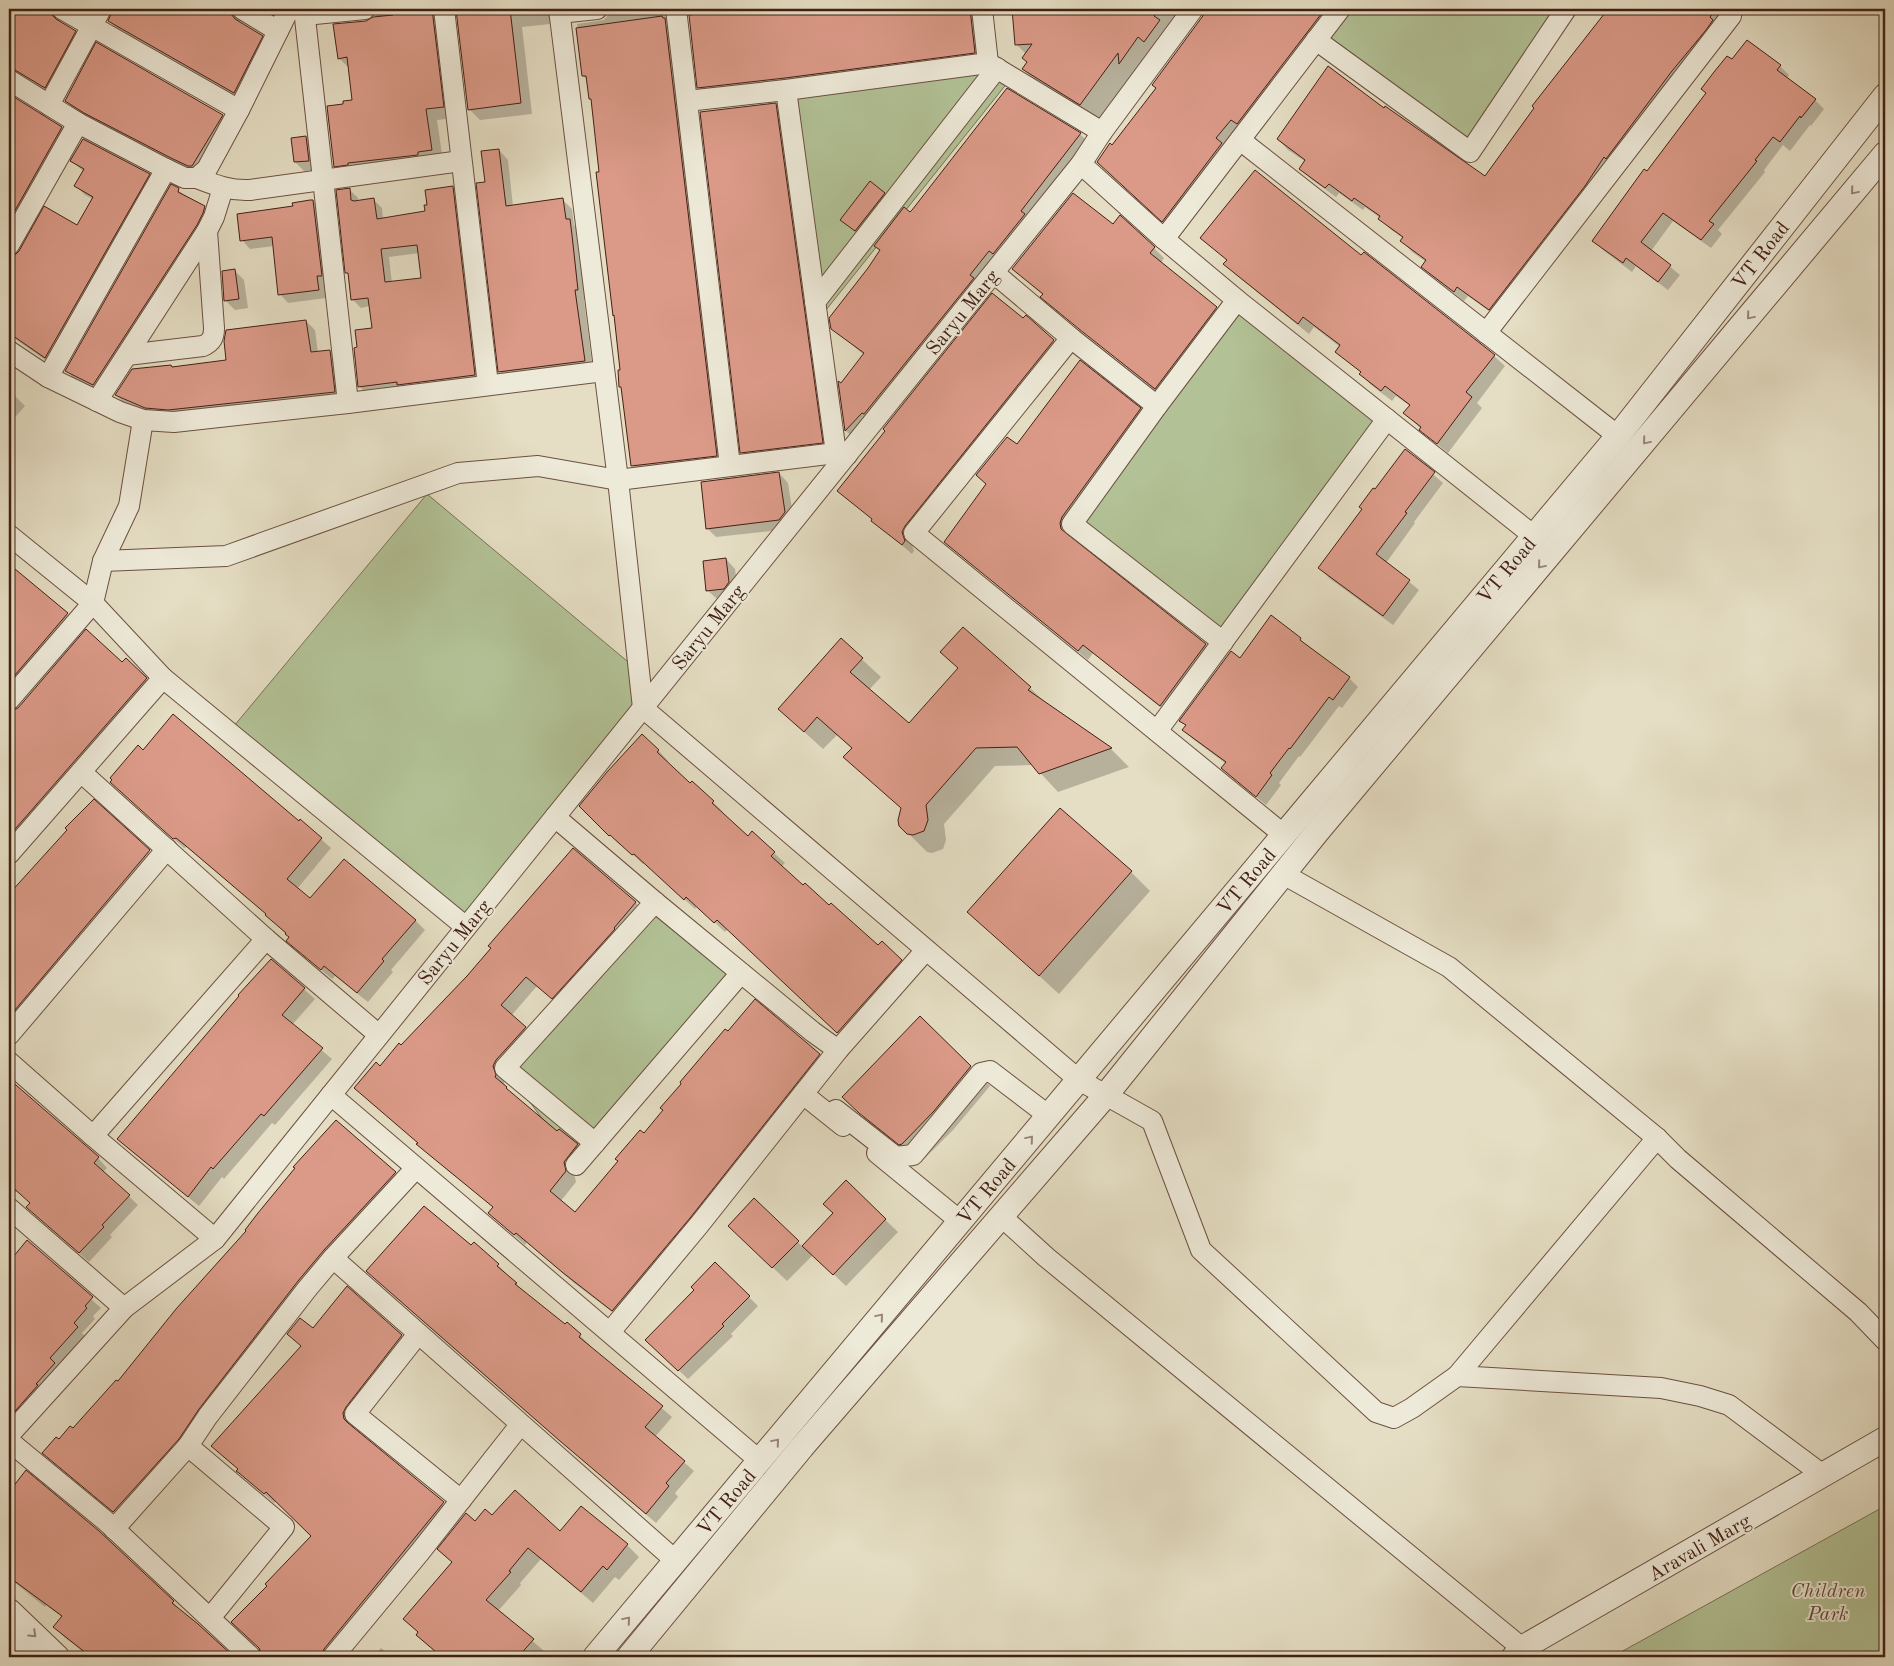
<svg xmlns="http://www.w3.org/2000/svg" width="1894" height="1666" font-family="'Old Standard TT',serif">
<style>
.green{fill:#b2c296;stroke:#7a7155}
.shadow{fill:#0003;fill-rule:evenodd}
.building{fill:#db9a88;stroke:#432014;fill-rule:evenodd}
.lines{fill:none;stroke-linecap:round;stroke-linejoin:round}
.minor-casing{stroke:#6c5040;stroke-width:22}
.tertiary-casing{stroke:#6c5040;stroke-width:26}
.minor{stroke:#eeead9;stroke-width:20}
.tertiary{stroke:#eeead9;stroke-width:24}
.oneway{stroke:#988576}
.labels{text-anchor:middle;stroke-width:4;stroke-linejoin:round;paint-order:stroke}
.street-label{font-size:20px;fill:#432014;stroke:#eeead9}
.park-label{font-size:20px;font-style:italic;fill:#5f4834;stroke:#eeead9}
</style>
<rect width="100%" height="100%" fill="#e5dec4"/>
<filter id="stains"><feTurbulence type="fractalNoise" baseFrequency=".004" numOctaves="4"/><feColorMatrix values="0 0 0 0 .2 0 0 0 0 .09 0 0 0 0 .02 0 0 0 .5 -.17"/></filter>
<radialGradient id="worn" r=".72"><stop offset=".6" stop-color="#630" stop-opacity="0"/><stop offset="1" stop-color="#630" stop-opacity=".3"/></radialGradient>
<!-- green -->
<g class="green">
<path d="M1340 9H1566L1470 152 1316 40Z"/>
<path d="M988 63 1012 77 818 320 786 90Z"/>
<path d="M1237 300 1387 419 1223 642 1072 524Z"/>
<path d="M427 494 639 671 643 708 466 927 229 732Z"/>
<path d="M655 902 741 973 576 1165 505 1068Z"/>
<path d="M1885 1506V1657H1612Z"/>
</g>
<!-- shadow -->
<g class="shadow">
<path d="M9 9H65L61 12 60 22 75 32 84 41 54 97 9 82Z"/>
<path d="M78 9H104L97 18Z"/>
<path d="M114 9H245L241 13 240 23 262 37 271 46 244 102 119 31 109 21Z"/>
<path d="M258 9H294L283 23Z"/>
<path d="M402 9H445L454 118 437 120 443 161 346 177 335 166 344 105 354 101 350 69 339 58 366 22 373 19 377 14 402 11Z"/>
<path d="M475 9H548L550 24 522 27 532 114 480 120 469 109 457 11Z"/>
<path d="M610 9H679L726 465 642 475 633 466 615 316 614 315 593 101 590 99 588 80 583 76 577 24 604 20 609 14Z"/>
<path d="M689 9H985L984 62 708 97 698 87Z"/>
<path d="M1013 9H1197L1137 80 1132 75 1098 121 1041 87 1023 69 1028 63 1023 58 1026 54 1016 44Z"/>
<path d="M1206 9H1346L1173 231 1109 172 1112 147 1157 88 1206 14Z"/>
<path d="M1610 9H1731L1500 319 1468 296 1464 301 1433 277 1423 267 1426 262 1412 252 1402 241 1404 239 1390 229 1380 218 1365 207 1363 210 1339 193 1336 197 1311 179 1301 169 1306 162 1288 150 1278 139 1384 110 1486 178 1518 134 1550 84Z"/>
<path d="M1732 61 1780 66 1789 75 1787 78 1815 100 1824 109 1811 126 1810 125 1790 151 1783 145 1764 170 1765 172 1718 230 1722 234 1711 248 1673 221 1651 251 1680 275 1668 290 1636 266 1632 272 1603 250 1594 240Z"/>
<path d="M1007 90 1080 134 1089 143 855 439 846 431 840 384 841 385 864 355 832 328 881 251 875 246 910 213Z"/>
<path d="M9 95 61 128 71 137 9 247Z"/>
<path d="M66 101 222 116 232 125 198 175 95 122 76 110Z"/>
<path d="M775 104 785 114 831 452 751 462 742 452Z"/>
<path d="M306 137 315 146 318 170 304 171 295 162Z"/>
<path d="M499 150 508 160 513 206 563 200 572 209 574 225 579 230 587 299 584 300 593 371 509 381 500 372 486 183Z"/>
<path d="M72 161 149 175 158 184 55 367 11 336 9 340V258L78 227 93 199 85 195 76 186 84 172Z"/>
<path d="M171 186 204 207 212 215 102 392 74 379 67 371Z"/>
<path d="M452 188 461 196 483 383 368 395 359 386V348L373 329 370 306 361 308 352 299 349 275 347 272 350 190 358 198V202L374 200 382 208 383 219 426 213ZM419 253 422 279 392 283 389 257Z"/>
<path d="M884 193 894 203 865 240 841 220Z"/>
<path d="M313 201 321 209 326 298 288 303 280 294 274 246 250 249 242 240 294 207Z"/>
<path d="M1202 238 1362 257 1494 356 1505 366 1477 403 1482 408 1448 453 1432 440 1405 413 1410 406 1396 396 1392 401 1371 385 1361 374 1362 373 1337 352 1340 347 1314 327 1309 334 1236 275 1225 264 1228 261Z"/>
<path d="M1154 248 1164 258 1161 263 1226 318 1166 399 1053 307 1043 295 1013 269Z"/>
<path d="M235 271 244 280 248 308 235 310 225 300Z"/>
<path d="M1026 317 1063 350 911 542 914 551 912 554 839 491Z"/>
<path d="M306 321 315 330 318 353 330 352 339 361 344 402 156 417 126 405 116 395 173 368 228 361Z"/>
<path d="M9 390 25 406 9 424Z"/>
<path d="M1140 409 1149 419 1069 533 1070 539 1206 645 1215 654 1170 715 1093 653 1088 660 946 542 1017 446Z"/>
<path d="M1405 450 1443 483 1414 522 1415 523 1386 563 1419 590 1393 625 1329 578 1320 568Z"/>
<path d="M779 473 788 483 794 522 788 529 716 537 707 528Z"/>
<path d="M726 559 735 569 738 592 733 598 717 599 707 590Z"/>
<path d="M9 565 77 623 9 702Z"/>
<path d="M1271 617 1349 678 1358 687 1342 708 1339 706 1300 757 1299 756 1279 783 1281 785 1266 805 1232 777 1223 768 1226 764 1193 739 1184 730 1187 726 1181 721 1240 659Z"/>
<path d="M841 640 881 677 869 690 909 725 959 669 942 652 1030 688 1047 704 1111 749 1129 767 1058 792 1033 765 995 766 944 824 946 840 943 849 932 853 927 852 900 825 902 809 845 757 853 749 837 735 823 749 779 709Z"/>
<path d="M126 660 155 688 9 856V713H13L123 664Z"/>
<path d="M658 750 668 761 666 763 713 802 723 812 722 814 748 838 753 833 774 853 785 863 781 867 803 887 878 947 901 961 911 971 848 1042 728 929 725 932 697 906 695 909 645 863 643 864 621 844 620 845 581 806Z"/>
<path d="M143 751 299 822 321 839 331 848 297 889 310 900 415 920 425 930 391 970 393 972 368 1002 335 976 332 979 298 950 290 938 267 915 187 847 184 848 121 792Z"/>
<path d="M94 801 159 861 9 1038V896Z"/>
<path d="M1131 872 1150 891 1059 994 969 912Z"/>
<path d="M635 902 646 913 563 1008 537 986 511 1016 536 1038 503 1077 505 1087 557 1133 559 1130 588 1156 574 1173 576 1182 560 1202 575 1214 644 1135 729 1033 819 1054 830 1065 623 1320 574 1283 527 1242 525 1245 500 1223 490 1213 494 1208 453 1173 452 1174 418 1144 380 1068 401 1046Z"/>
<path d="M271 960 315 999 292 1025 332 1059 275 1125 272 1123 224 1179 222 1177 199 1206 129 1149Z"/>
<path d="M920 1018 990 1086 953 1130 920 1163 879 1132 863 1116Z"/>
<path d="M9 1079 98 1158 107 1168 103 1172 138 1205 110 1235 112 1237 89 1262 37 1216 31 1203 17 1191 14 1195 9 1190Z"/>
<path d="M336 1121 405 1182 123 1520 53 1462 73 1430 118 1383 248 1231Z"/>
<path d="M846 1182 898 1232 846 1286 813 1255 787 1281 744 1240 754 1200 803 1247 835 1214Z"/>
<path d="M28 1242 101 1308 93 1316 95 1319 82 1333 86 1337 9 1438V1263Z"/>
<path d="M471 1247 498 1265 525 1293 565 1325 567 1323 590 1345 589 1346 672 1417 655 1437 694 1471 675 1493 678 1497 656 1523 502 1391 377 1281Z"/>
<path d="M715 1264 758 1306 731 1334 733 1336 688 1379 647 1340 696 1290Z"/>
<path d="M313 1330 401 1336 411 1346 353 1422V1429L453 1513 335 1657H264L269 1586 312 1536 277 1501 274 1503 238 1471 302 1347 288 1334Z"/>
<path d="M26 1472 173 1602 182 1613 232 1657H90L64 1637 55 1627 62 1617 46 1605 45 1607 9 1578V1494Z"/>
<path d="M492 1517 560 1532 627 1545 639 1557 619 1580 615 1577 593 1603 541 1559 520 1583 521 1585 498 1611 544 1651 539 1657H441L417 1635 419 1633 404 1619 453 1563 475 1523Z"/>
<path d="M381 1648 392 1657H373Z"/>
</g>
<!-- building -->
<g class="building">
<path d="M9 9H50L52 15 56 19 76 31 45 88 15 70 9 68Z"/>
<path d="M113 9H230L231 14 235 19 263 36 234 93 108 21Z"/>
<path d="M412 9H432L444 107 426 109 432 150 418 152V155L348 163V165L334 167 327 106 343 104V101L352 100 347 57 338 59 333 24 366 21 373 17 393 15 392 11Z"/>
<path d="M467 9H510L521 103 468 110 456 10Z"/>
<path d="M737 9H970L975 53 785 78 697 88 689 15Z"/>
<path d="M1012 9H1160L1154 16 1160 20 1144 42 1138 37 1119 64 1118 53 1080 105 1022 69 1027 62 1022 58 1032 44 1015 45Z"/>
<path d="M1208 9H1325L1237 124 1231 120 1216 138 1222 143 1162 222 1097 162 1110 143 1112 145 1156 88 1152 85Z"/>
<path d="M1608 9H1716L1710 17 1713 20 1706 30 1672 71 1606 159 1604 157 1585 186 1489 310 1457 287 1454 292 1421 267 1426 260 1400 241 1403 237 1378 219 1380 216 1354 198 1352 201 1329 184 1325 188 1299 169 1305 160 1277 139 1328 66 1384 108 1385 106 1485 176 1534 108 1532 106Z"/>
<path d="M662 16 663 18H665L717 456 631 466 621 387H619L618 370H620L614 315 613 316 596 172H599L591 99H589L586 76H582L576 28Z"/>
<path d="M1747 40 1781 65 1777 70 1816 99 1801 118 1800 116 1780 142 1773 137 1755 160 1757 161 1709 221 1714 224 1701 240 1663 213 1641 242 1671 265 1658 282 1626 258 1623 263 1592 241 1644 169 1647 171 1690 114 1706 93 1701 89 1714 72 1727 56 1732 59Z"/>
<path d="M96 42 223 115 192 166H188L171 158 84 113 65 101Z"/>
<path d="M1007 88 1081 133 1021 211 1025 214 993 254 989 251 970 275 974 278 864 414 862 413 845 431 838 381 841 383 864 353 831 329 829 318 868 268 880 250 874 246 904 207 910 212 912 210Z"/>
<path d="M14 97 62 127 9 221V106Z"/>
<path d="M776 103 823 443 740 453 700 112Z"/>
<path d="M306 136 309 161 294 162 291 138Z"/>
<path d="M83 139 150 174 45 358 9 333V257L15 255 19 251 44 206 77 225 93 197 74 186 84 169 70 161Z"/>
<path d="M499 149 506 206 563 198 566 219H570L572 235 578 290H575L585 361 498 372 476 183 485 182 481 151Z"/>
<path d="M1255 170 1361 255 1364 252 1495 355 1466 392 1472 397 1437 444 1419 430 1421 427 1403 413 1410 405 1385 386 1381 391 1359 374 1361 372 1335 352 1340 345 1303 317 1298 324 1223 264 1227 260 1200 238Z"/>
<path d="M870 181 885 193 855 231 840 220Z"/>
<path d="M171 184 179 188 178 192 205 206 203 213 197 225 93 385 65 371Z"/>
<path d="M453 186 475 375 397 385V382L358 387 354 348 357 347 355 330 372 328 368 298 351 300 348 273H345L336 190 350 188 351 200 354 201 374 198 377 219 425 211 424 205H427L425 190ZM417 245 421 278 385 282 381 249Z"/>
<path d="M1073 193 1113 224 1120 215 1155 247 1150 253 1217 307 1155 389 1079 329 1040 297 1043 294 1012 269Z"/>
<path d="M310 200H313L322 276H317L319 290 278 295 272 237 240 241 237 214 293 206 292 203Z"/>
<path d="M235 269 239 299 224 301 222 271Z"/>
<path d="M992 293 1023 318 1026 315 1054 340 905 526 902 532 905 541 902 545 871 521 872 519 837 491 885 431 883 429Z"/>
<path d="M306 320 311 352 330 350 335 392 168 410 145 408 115 395 132 369 171 365 172 367 226 360 224 341 226 330Z"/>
<path d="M1080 360 1141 408 1062 517 1060 523 1061 529 1206 644 1160 706 1083 645 1078 651 944 542 986 484 976 475 1007 437 1017 444Z"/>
<path d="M1405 449 1435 472 1405 512 1407 513 1376 554 1410 580 1383 616 1318 568 1362 509 1359 507 1373 488 1375 489Z"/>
<path d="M779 472 785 512 779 520 706 529 701 482Z"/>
<path d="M726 558 729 582 724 589 706 591 703 561Z"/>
<path d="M9 564 68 613 9 682Z"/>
<path d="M1271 615 1301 638 1300 640 1350 677 1333 700 1329 697 1290 749 1289 748 1270 773 1272 775 1256 797 1221 768 1226 762 1182 730 1186 725 1179 721 1231 651 1240 658Z"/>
<path d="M963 627 1031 687 1028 690 1112 748 1039 774 1017 747 976 748 926 805 928 820 924 831 913 835 907 834 899 826 898 820 901 808 843 757 852 748 817 717 804 732 778 709 841 638 863 658 850 672 909 723 958 668 940 652Z"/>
<path d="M86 629 122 662 126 658 147 678 9 836V712L18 708Z"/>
<path d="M173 714 299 821 300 819 322 838 287 879 310 898 344 859 416 920 382 959 384 961 357 993 324 966 321 970 286 941 289 937 285 934 286 933 265 915 266 914 186 846 176 838 173 839 110 782 112 780 110 778 138 745 143 750Z"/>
<path d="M642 734 659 750 657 752 690 783 692 781 714 801 712 803 748 836 752 831 775 852 771 856 803 885 805 883 829 905 831 903 878 945 882 941 902 960 837 1033 717 920 714 923 686 897 684 900 634 854 632 855 610 835 609 836 579 806 607 772Z"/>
<path d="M94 799 150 850 9 1017V894L67 830 65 828Z"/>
<path d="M1060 808 1132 871 1039 976 967 912Z"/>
<path d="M573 848 636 902 614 928 615 929 552 999 526 977 501 1005 526 1027 496 1060 493 1066 496 1075 495 1077 507 1087 506 1088 557 1131 559 1129 578 1144 564 1162 566 1171 550 1191 575 1212 618 1161 615 1159 640 1130 644 1133 663 1110 660 1108 681 1084 680 1082 725 1029 728 1031 755 999 820 1054 690 1218 612 1311 562 1272 516 1233 514 1235 488 1213 493 1207 416 1144 418 1143 354 1088 376 1062 380 1066 399 1043 401 1045 467 976 491 948 488 946Z"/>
<path d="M271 959 305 988 282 1015 323 1048 264 1116 261 1114 213 1169 211 1167 188 1197 117 1139 239 996 238 995Z"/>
<path d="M920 1016 971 1066 934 1111 902 1144 899 1145 859 1113 842 1097Z"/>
<path d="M9 1079 99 1157 94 1163 130 1195 102 1225 104 1227 79 1253 26 1207 30 1203 9 1184Z"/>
<path d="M336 1120 396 1172 324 1250 298 1281 199 1409 179 1439 113 1512 42 1453 56 1437 59 1439 70 1426 73 1428 116 1380 118 1381 176 1309 246 1231 245 1230 258 1213 295 1168 293 1167Z"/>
<path d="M846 1180 886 1219 833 1275 802 1246 833 1213 823 1204Z"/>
<path d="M754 1198 799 1241 772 1268 728 1226Z"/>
<path d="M424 1206 471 1245 474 1242 499 1264 497 1266 517 1283 515 1284 565 1324 567 1322 581 1334 579 1337 663 1406 645 1427 685 1461 666 1483 669 1486 646 1514 560 1441 366 1271Z"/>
<path d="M27 1240 93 1297 85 1306 87 1308 74 1323 78 1327 50 1358 55 1363 36 1384 38 1385 9 1418V1262Z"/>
<path d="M715 1262 750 1296 722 1324 724 1326 678 1371 645 1340 694 1290 691 1287Z"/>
<path d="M347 1286 402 1335 346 1407 343 1413 344 1419 348 1423 444 1502 324 1649 321 1657H263L259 1648 231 1622 267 1586 265 1584 311 1536 266 1492 264 1494 239 1473 236 1471 238 1469 211 1446 301 1346 287 1334 300 1318 313 1328Z"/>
<path d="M26 1470 99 1531 174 1601 172 1603 198 1624 234 1657H91L53 1627 62 1616 9 1577V1492Z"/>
<path d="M515 1490 560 1531 581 1506 628 1544 607 1570 603 1566 581 1592 528 1548 509 1571 511 1572 486 1600 534 1639 518 1657H442L416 1635 418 1632 403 1619 452 1562 437 1549 466 1513 475 1521 485 1509 492 1515Z"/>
</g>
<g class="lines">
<defs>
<g id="minor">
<path d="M62 9 239 110"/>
<path d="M242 9 278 31"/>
<path d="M304 9 348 403"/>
<path d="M444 9 488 385"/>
<path d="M559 9 618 480 643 708 1079 1080 1152 1121 1201 1250 1376 1412 1394 1418 1412 1408 1457 1376 1657 1138"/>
<path d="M676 9 730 466"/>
<path d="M559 13 597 9"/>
<path d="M305 15 365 9"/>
<path d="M1316 40 1470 152 1566 9"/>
<path d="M988 63 1102 132"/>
<path d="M9 80 78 123 166 169 185 178H197L207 169 239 110 289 9"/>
<path d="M786 90 836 453"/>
<path d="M687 101 786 90 988 63 982 9"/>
<path d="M49 105 101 9"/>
<path d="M1240 140 1618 436"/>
<path d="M1081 164 1164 239 1237 300 1534 536"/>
<path d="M197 178C215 185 230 191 250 190L461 161"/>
<path d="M1164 239 1340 9"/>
<path d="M9 245 78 123"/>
<path d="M994 273 1071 338 1157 406"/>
<path d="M815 302 997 68"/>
<path d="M1486 333 1731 16 1732 9"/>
<path d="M1071 338 914 533 1284 835"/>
<path d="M9 351 48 377 120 412 143 420 174 422 348 403 604 371"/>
<path d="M127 355 203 346C212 342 214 337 214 328L207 231"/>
<path d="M48 377 166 169"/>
<path d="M97 401 207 231 214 217 223 188"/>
<path d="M9 535 93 603 163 678 466 927"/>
<path d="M103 561 226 556 458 473 538 466 618 480 836 453 847 455"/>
<path d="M1223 642 1072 524 1157 406 1237 300"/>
<path d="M9 700 93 603 103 561 129 506 143 420"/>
<path d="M1157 731 1387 419"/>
<path d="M81 772 266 939 379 1035"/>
<path d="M555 817 655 902 813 1032 838 1050 699 1225 610 1332"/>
<path d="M9 854 163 678"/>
<path d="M1283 874 1449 967 1657 1138 1678 1159 1858 1312 1885 1340"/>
<path d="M9 1035 167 849"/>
<path d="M838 1050 926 950"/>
<path d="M9 1062 93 1136 215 1239"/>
<path d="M803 1094 843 1126"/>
<path d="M331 1095 760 1461"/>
<path d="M836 1110 896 1157 913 1155 981 1073 990 1071 1049 1116"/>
<path d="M93 1136 266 939"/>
<path d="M595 1143 505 1068 655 902"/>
<path d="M877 1153 960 1221"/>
<path d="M576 1165 741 973"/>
<path d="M9 1208 124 1308"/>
<path d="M1001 1216 1046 1257 1522 1648"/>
<path d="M333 1258 676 1561"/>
<path d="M418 1334 355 1414 461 1500"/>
<path d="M1457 1376 1661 1388 1700 1396 1729 1405 1823 1475"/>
<path d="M9 1435 124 1308 215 1239 1081 164 1102 132 1193 9"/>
<path d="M9 1441 107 1522 251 1657"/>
<path d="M114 1529 188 1446"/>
<path d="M210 1618 284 1527 188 1446 208 1416 307 1289 333 1258 416 1168"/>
<path d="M333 1657 420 1552 520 1425"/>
</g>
<g id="tertiary">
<path d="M9 1611 57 1657"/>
<path d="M9 1642 25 1657"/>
<path d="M595 1657 1618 436 1885 96"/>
<path d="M629 1657 802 1447 1106 1095 1317 832 1885 154"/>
<path d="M1514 1657 1522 1648 1885 1439"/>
</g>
</defs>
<!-- minor casing -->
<use href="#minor" class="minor-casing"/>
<!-- tertiary casing -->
<use href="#tertiary" class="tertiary-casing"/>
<!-- minor -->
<use href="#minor" class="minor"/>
<!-- tertiary -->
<use href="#tertiary" class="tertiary"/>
</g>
<!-- one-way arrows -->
<defs><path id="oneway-chevron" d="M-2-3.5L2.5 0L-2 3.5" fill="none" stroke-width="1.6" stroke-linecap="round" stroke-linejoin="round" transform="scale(1.25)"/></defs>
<g class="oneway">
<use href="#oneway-chevron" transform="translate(1854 191) rotate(130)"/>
<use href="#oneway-chevron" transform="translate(1750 316) rotate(130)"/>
<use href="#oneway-chevron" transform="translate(1646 441) rotate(130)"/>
<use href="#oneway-chevron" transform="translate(1541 565) rotate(130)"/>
<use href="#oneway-chevron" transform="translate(1030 1139) rotate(-50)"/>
<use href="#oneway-chevron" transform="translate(880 1317) rotate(-50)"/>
<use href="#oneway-chevron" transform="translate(776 1442) rotate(-50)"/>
<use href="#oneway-chevron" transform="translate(627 1620) rotate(-50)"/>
<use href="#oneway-chevron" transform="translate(33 1634) rotate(44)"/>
</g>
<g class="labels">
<!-- street labels -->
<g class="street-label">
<text transform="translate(1760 255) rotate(-52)" y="7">VT Road</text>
<text transform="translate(962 312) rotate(-51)" y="7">Saryu Marg</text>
<text transform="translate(1506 570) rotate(-50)" y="7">VT Road</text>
<text transform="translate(708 627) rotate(-51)" y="7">Saryu Marg</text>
<text transform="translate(1246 881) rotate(-50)" y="7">VT Road</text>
<text transform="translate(454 942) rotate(-51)" y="7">Saryu Marg</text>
<text transform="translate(986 1191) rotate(-50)" y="7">VT Road</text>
<text transform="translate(726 1502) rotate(-50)" y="7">VT Road</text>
<text transform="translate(1699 1547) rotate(-30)" y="7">Aravali Marg</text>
</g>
<!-- park labels -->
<g class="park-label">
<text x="1828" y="1597">Children<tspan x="1828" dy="23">Park</tspan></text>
</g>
</g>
<!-- margin -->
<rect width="1894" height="1666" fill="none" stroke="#e5dec4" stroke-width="30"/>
<rect x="10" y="10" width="1874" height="1646" fill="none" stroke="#432014" stroke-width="2.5"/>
<rect x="15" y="15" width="1864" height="1636" fill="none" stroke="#432014"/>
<rect width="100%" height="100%" filter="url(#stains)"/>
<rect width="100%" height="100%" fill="url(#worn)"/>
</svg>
